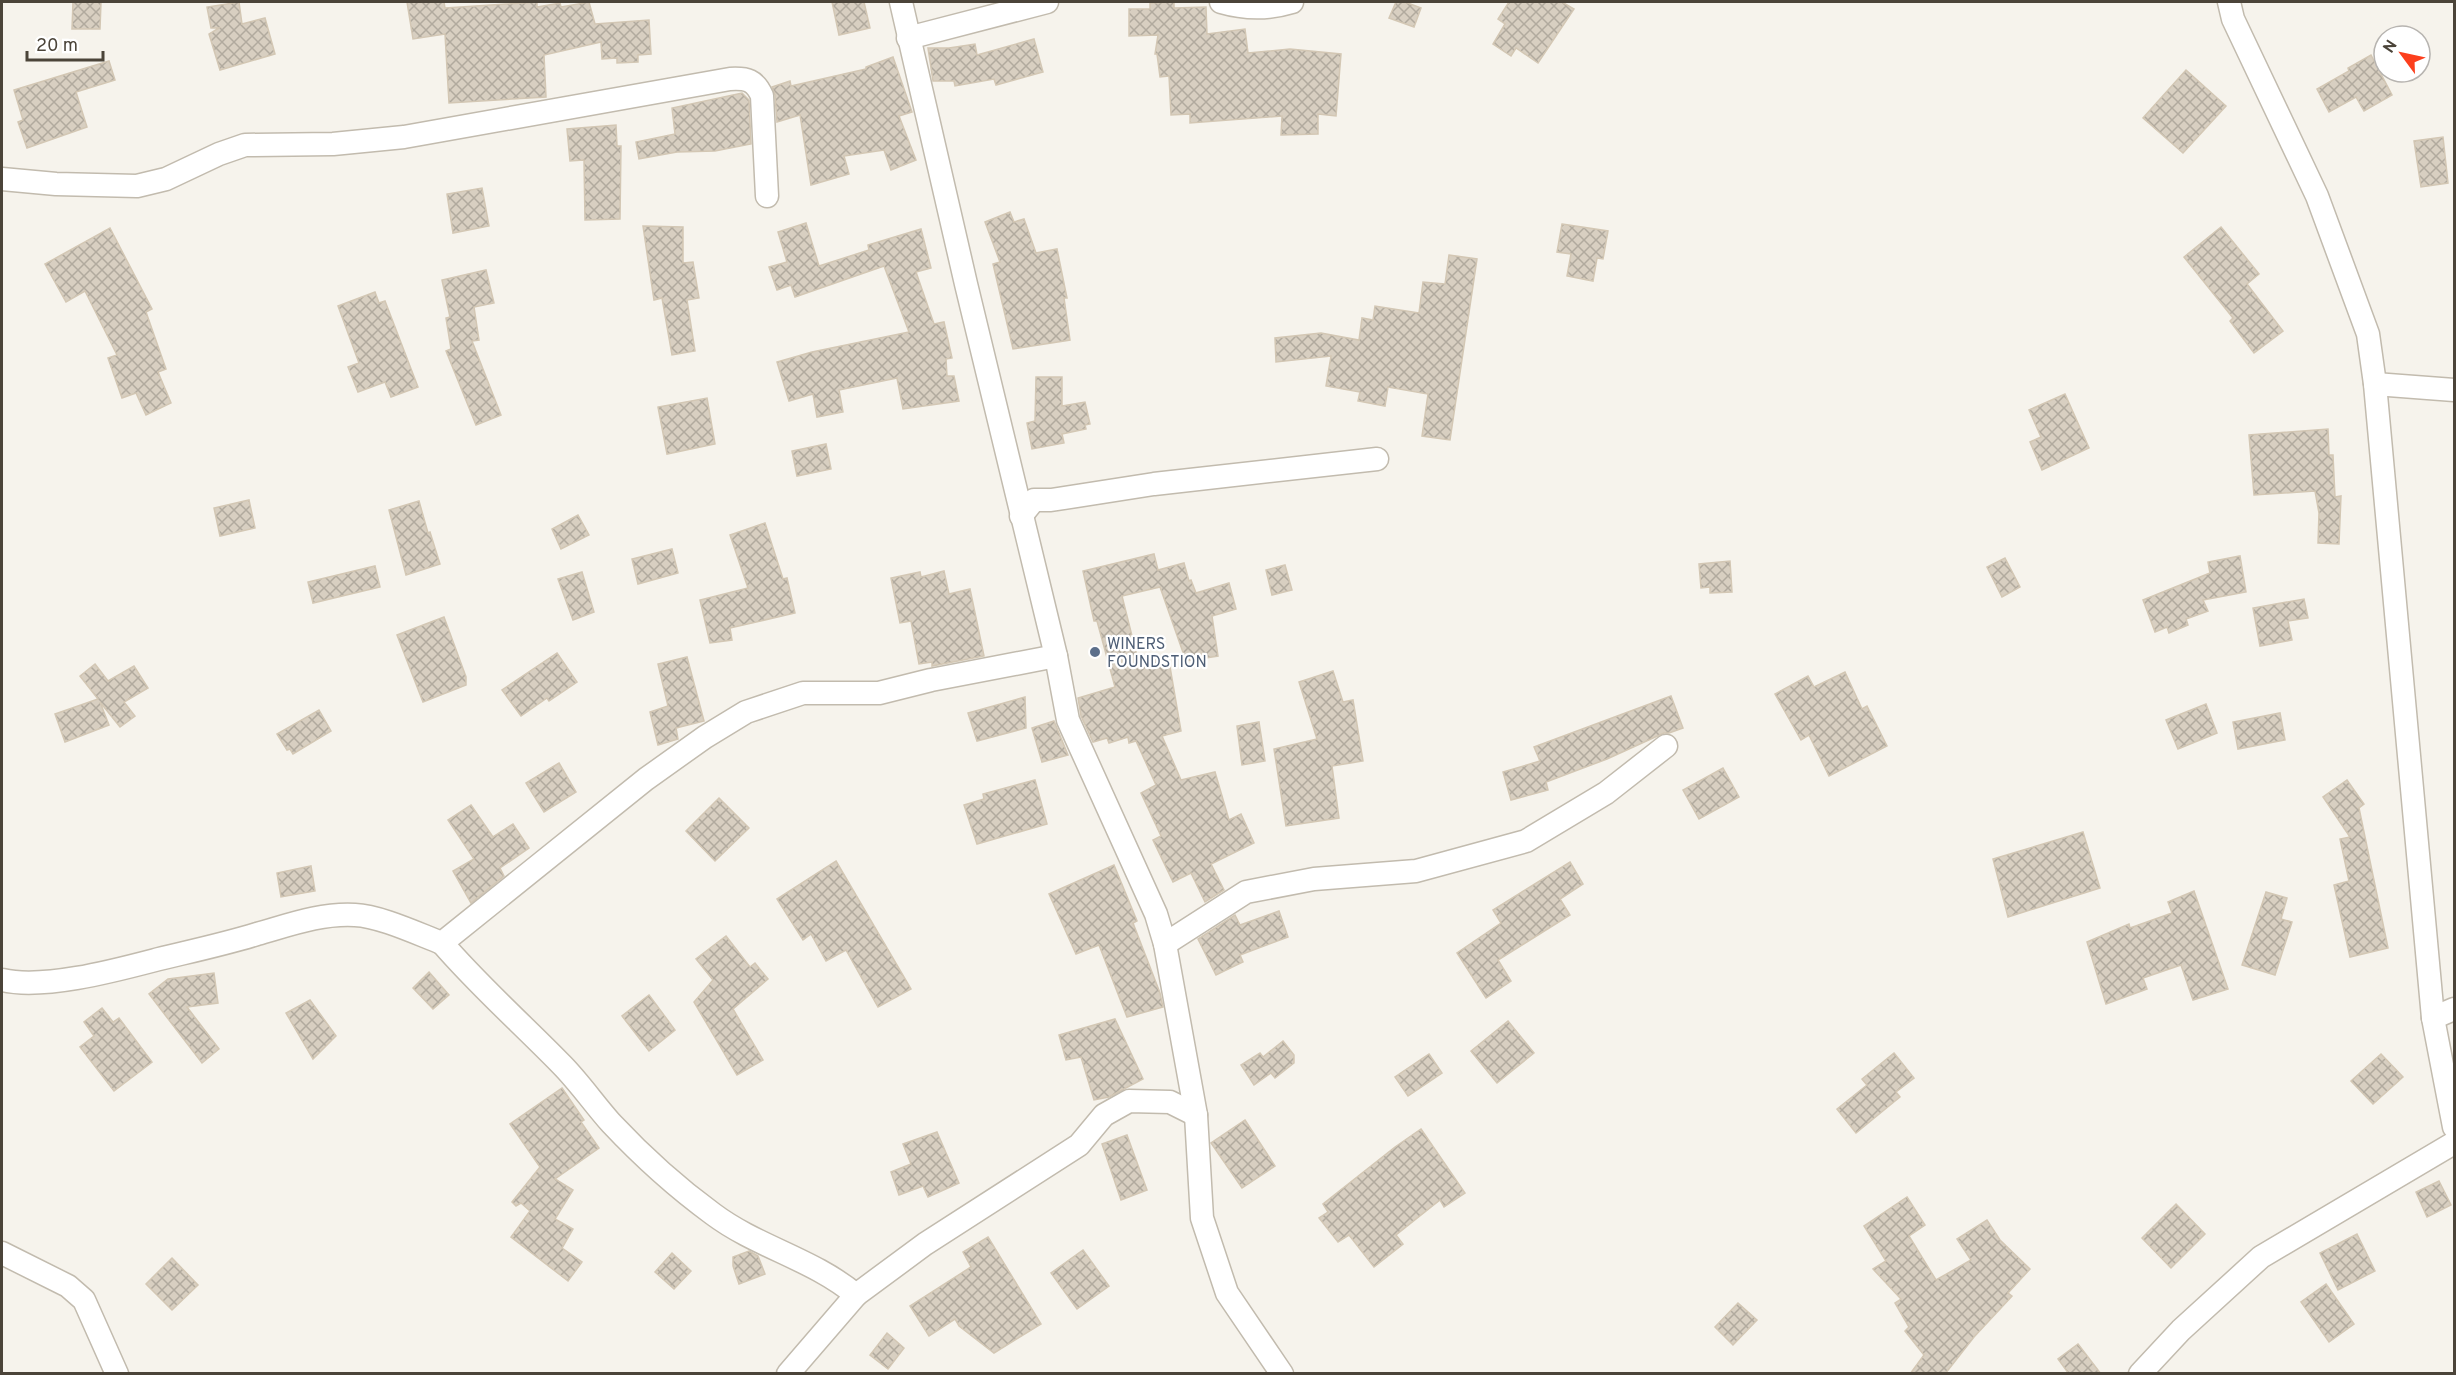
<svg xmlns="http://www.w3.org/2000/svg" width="2456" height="1375" font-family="Overpass,sans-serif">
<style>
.building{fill:url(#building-cross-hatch);stroke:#d3c7b4;stroke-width:1.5}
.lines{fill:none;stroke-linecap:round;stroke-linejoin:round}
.street-casing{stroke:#c2bbae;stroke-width:25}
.street{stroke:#fff;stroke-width:22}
.service-dot{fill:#5c6f8a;stroke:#fff;stroke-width:2}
.labels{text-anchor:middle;stroke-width:4.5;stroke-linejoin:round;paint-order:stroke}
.service-label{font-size:16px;fill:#4e5e75;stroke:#fff;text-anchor:start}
</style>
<defs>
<pattern id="building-cross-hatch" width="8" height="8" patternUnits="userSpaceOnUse" patternTransform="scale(1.5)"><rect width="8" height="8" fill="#d8cfc1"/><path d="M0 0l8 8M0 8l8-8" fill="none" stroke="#b1aa9e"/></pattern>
</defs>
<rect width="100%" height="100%" fill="#f6f3ec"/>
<!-- building -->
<g class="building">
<path d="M73 2H101L100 29H72Z"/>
<path d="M239 2 242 24 265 18 275 54 220 70 209 34 219 28H211L207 7Z"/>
<path d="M407 2H444L445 8 537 2V7L560 3 561 7 589 2 595 24 649 20 651 54 638 55V62L617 63V58L602 59 601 42 544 55 546 97 449 103 445 34 413 39Z"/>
<path d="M832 2H864L870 28 839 35Z"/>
<path d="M1174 2V8L1206 7 1207 34 1245 29 1248 53 1290 49 1341 54 1336 116 1318 114V134L1281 135 1282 116 1190 123V114L1171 115 1169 76 1160 77 1157 54H1155L1158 35 1129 36V9H1150V3Z"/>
<path d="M1396 2H1405L1421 8 1414 27 1389 18Z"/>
<path d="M1509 2H1562L1574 9 1538 63 1516 48 1511 56 1493 44 1505 24 1498 19Z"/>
<path d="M1034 39 1043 72 996 85 994 79 955 86 954 81H933L928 48H949L975 44 977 55Z"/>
<path d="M2371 55 2392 95 2364 111 2356 97 2329 112 2317 89 2349 71 2348 68Z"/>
<path d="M893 57 912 112 899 116 916 160 891 170 884 150 844 156 849 174 811 185 800 115 777 122 775 95 772 87 790 81 791 86 866 69V67Z"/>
<path d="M109 61 115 80 76 92 87 127 27 148 18 122 23 120 14 90Z"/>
<path d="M2186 70 2226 106 2183 153 2143 118Z"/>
<path d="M742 93 749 100 751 144 715 151 677 152 639 159 636 142 675 134 672 108Z"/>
<path d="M616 125 617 146H621L620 219 585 220 584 160 570 161 567 129Z"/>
<path d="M2443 137 2448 183 2421 187 2414 141Z"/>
<path d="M482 188 489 226 453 233 447 194Z"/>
<path d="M1010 212 1014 222 1024 219 1036 253 1057 249 1067 298H1064L1070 340 1013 349 993 264 1000 262 985 222Z"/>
<path d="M806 223 819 266 869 250 868 245 921 229 931 268 916 272 934 324 944 322 952 358 946 359 947 376H954L959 401 903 409 897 378 839 390 843 412 817 417 813 394 789 401 777 362 812 352 909 332 884 266 795 297 791 285 777 290 769 267 787 262 778 232Z"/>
<path d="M1562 224 1608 231 1603 259 1597 258 1593 281 1567 276 1571 254 1557 252Z"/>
<path d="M643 226 683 227V263L693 262 699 298 687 300 695 351 672 355 662 298 654 300Z"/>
<path d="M2221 227 2259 274 2247 284 2283 331 2254 353 2230 321 2233 318 2184 257Z"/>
<path d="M110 228 152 309 146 312 166 369 158 372 171 403 146 415 136 393 122 398 108 358 117 355 85 291 66 302 45 264Z"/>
<path d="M1449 255 1477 259 1450 440 1422 436 1428 394 1388 387 1385 406 1358 401 1360 392 1326 386 1331 356 1276 362 1275 338 1321 333 1359 340 1362 318 1373 320 1375 306 1419 313 1423 282 1445 284Z"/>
<path d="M486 270 494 303 474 307 479 340 472 341 501 415 476 425 446 351 451 349 446 318 450 317 442 280Z"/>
<path d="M375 292 379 303 385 301 418 387 391 397 385 382 358 392 348 367 359 363 338 306Z"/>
<path d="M1036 377H1062V406L1085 402 1090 424 1085 425 1086 429 1062 434 1064 443 1032 449 1027 423 1035 421Z"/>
<path d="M2065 394 2089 448 2042 470 2030 442 2041 437 2029 410Z"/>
<path d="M707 398 715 444 667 454 658 407Z"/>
<path d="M2328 429 2329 455H2333L2335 497 2341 496 2339 544 2318 543 2319 513 2315 491 2254 495 2249 435Z"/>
<path d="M826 444 831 469 797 476 792 451Z"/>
<path d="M249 500 255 528 220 536 214 508Z"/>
<path d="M419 501 428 533 430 532 440 564 406 575 389 510Z"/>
<path d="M578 515 589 535 561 549 552 529Z"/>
<path d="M765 523 783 579 787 578 795 613 730 628 732 640 710 643 700 600 748 588 730 535Z"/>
<path d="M672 549 678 573 638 584 632 559Z"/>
<path d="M1154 554 1158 570 1184 563 1189 581 1191 580 1196 593 1229 583 1236 609 1212 616 1218 656 1186 661 1160 587 1122 596 1138 660 1168 655 1181 731 1162 736 1181 780 1215 772 1229 820 1241 814 1254 843 1211 864 1224 890 1205 902 1191 873 1173 882 1153 840 1161 836 1141 793 1156 785 1136 741 1129 743 1128 737 1109 743 1107 738 1093 742 1081 716 1078 698 1115 687 1097 621H1094L1083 571Z"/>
<path d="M2240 556 2246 592 2203 600 2208 611 2186 619 2188 625 2169 633 2167 627 2155 632 2143 600 2210 573 2208 562Z"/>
<path d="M2005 558 2020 587 2002 597 1987 567Z"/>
<path d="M1730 561 1732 592 1710 593V587L1701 588 1699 564Z"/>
<path d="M1285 565 1292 590 1272 595 1266 570Z"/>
<path d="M375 566 380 587 313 603 308 582Z"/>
<path d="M944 571 949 594 970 589 984 656 932 666V662L919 664 911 621 900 623 891 578 920 572 921 577Z"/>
<path d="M582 572 594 612 573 620 558 579Z"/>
<path d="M2304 599 2308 618 2288 621 2292 640 2260 646 2253 608Z"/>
<path d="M444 617 466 677V685L423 702 397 635Z"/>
<path d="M557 653 577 682 549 701 547 698 521 716 502 690Z"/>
<path d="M687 657 704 721 676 728 678 739 658 745 650 712 668 706 658 664Z"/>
<path d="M95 664 108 681 134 666 148 688 124 702 135 716 120 727 100 702 109 725 65 742 55 714 98 699 80 676Z"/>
<path d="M1333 671 1343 702 1353 700 1363 761 1332 766 1339 818 1286 826 1274 749 1317 739 1299 682Z"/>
<path d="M1845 672 1862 709 1867 706 1887 746 1829 776 1809 735 1801 740 1775 694 1808 676 1814 687Z"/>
<path d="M1671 696 1683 728 1669 733H1664L1607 759 1546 782 1548 790 1511 800 1503 772 1540 761 1534 747Z"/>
<path d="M1025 697 1026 728 977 741 968 713Z"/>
<path d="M2206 704 2217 733 2178 749 2166 720Z"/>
<path d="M319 710 331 731 293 754 290 749 287 750 277 734Z"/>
<path d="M2280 713 2285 740 2238 749 2233 722Z"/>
<path d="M1054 721 1068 755 1042 762 1032 728Z"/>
<path d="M1259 722 1265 761 1242 765 1237 726Z"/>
<path d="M559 763 576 792 544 812 526 783Z"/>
<path d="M1723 768 1739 797 1699 819 1683 790Z"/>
<path d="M1035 780 1047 824 977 844 964 805 984 799 983 794Z"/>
<path d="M2347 780 2364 804 2359 808 2388 948 2350 957 2334 885 2349 881 2340 839 2350 837 2323 797Z"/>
<path d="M719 798 749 828 715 861 686 831Z"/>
<path d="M471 805 493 837 513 824 529 848 500 868 504 876 471 903 453 871 474 859 448 820Z"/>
<path d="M2083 832 2100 888 2008 917 1993 859Z"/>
<path d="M836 861 911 989 878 1007 846 950 826 961 811 934 803 940 777 899Z"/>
<path d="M1570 862 1583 884 1560 899 1570 915 1498 960 1511 981 1486 998 1457 953 1501 923 1493 910Z"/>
<path d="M1114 865 1137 921 1133 923 1160 993 1163 1007 1127 1017 1099 945 1076 954 1049 894Z"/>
<path d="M311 866 315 891 281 897 277 873Z"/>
<path d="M2194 891 2228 989 2193 1000 2181 965 2143 978 2147 989 2106 1004 2087 942 2129 924 2130 928 2172 913 2168 902Z"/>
<path d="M2266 892 2287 898 2281 919 2292 922 2275 975 2242 965Z"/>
<path d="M1279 911 1288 937 1240 955 1243 962 1216 975 1198 939 1235 915 1240 925Z"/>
<path d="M726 936 750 967 755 963 768 979 733 1009 763 1060 737 1075 694 1002 713 980 696 959Z"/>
<path d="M429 972 449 995 433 1009 413 988Z"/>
<path d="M214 973 218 1003 187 1007 219 1049 202 1063 149 994 168 979Z"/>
<path d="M649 995 675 1030 649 1051 622 1016Z"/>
<path d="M310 1000 336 1036 313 1059 286 1013Z"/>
<path d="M102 1008 113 1022 119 1018 152 1062 114 1091 80 1047 94 1036 84 1022Z"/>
<path d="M1115 1019 1143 1079 1109 1097 1094 1100 1081 1057 1066 1060 1059 1035Z"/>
<path d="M1508 1021 1534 1053 1497 1083 1471 1051Z"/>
<path d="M1283 1041 1294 1055V1063L1275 1078 1271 1073 1254 1085 1241 1065 1260 1053 1263 1057Z"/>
<path d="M1894 1053 1914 1078 1896 1092 1900 1097 1856 1133 1837 1109 1867 1085 1862 1079Z"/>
<path d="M1429 1054 1442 1073 1408 1096 1395 1077Z"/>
<path d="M2381 1054 2403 1077 2373 1104 2351 1081Z"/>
<path d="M562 1088 584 1120 581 1122 599 1148 555 1179 573 1190 555 1219 573 1229 562 1248 582 1262 568 1281 511 1237 530 1211 521 1203 516 1206 512 1202 540 1167 510 1124Z"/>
<path d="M1245 1120 1275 1166 1242 1188 1211 1143Z"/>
<path d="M1421 1129 1465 1193 1444 1207 1440 1200 1396 1235 1403 1244 1374 1267 1349 1235 1338 1242 1319 1218 1328 1212 1323 1204 1395 1147Z"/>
<path d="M937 1132 959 1183 928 1197 923 1186 899 1195 891 1172 911 1164 903 1144Z"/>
<path d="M1127 1135 1147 1190 1121 1200 1102 1144Z"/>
<path d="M2439 1181 2451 1205 2427 1217 2416 1192Z"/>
<path d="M1907 1197 1925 1225 1909 1236 1936 1280 1971 1260 1957 1239 1987 1220 2000 1240 2030 1269 2008 1293 2012 1296 1974 1337 1945 1374H1910L1924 1355 1905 1331 1909 1327 1895 1303 1901 1299 1873 1269 1886 1261 1864 1226Z"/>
<path d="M2176 1204 2205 1234 2171 1268 2142 1238Z"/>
<path d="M2357 1234 2375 1271 2338 1290 2320 1253Z"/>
<path d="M988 1237 1041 1324 994 1353 959 1326 955 1319 929 1336 910 1306 971 1267 963 1252Z"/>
<path d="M1083 1250 1109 1286 1077 1309 1051 1273Z"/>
<path d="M749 1251 758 1256 765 1274 739 1284 733 1266V1257Z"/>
<path d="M672 1253 691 1271 674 1289 655 1272Z"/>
<path d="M172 1258 198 1285 172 1310 146 1284Z"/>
<path d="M2326 1284 2354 1324 2329 1342 2301 1302Z"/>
<path d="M1738 1303 1757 1320 1733 1345 1715 1327Z"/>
<path d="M887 1333 904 1348 888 1369 870 1355Z"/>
<path d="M2078 1344 2101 1374H2069L2058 1359Z"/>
</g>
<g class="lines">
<defs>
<g id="street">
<path d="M901 2 966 284 1056 656 1068 720 1156 914 1165 944 1196 1115 1202 1218 1227 1293 1282 1374"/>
<path d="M1221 2C1245 9 1269 9 1292 2"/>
<path d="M2229 2 2233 19 2317 196 2368 334 2375 384 2433 1018 2454 1127"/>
<path d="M908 38 1047 2"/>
<path d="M2 179 56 184 137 186 166 179 219 154 245 145 333 144 404 137 730 79C747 78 755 80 762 96L767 196"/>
<path d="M2375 384 2454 390"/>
<path d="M1021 516 1034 500H1051L1154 484 1377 459"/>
<path d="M442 943C480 987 521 1023 561 1064 579 1082 594 1104 611 1123 642 1156 676 1187 713 1214 757 1247 813 1259 856 1295L788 1374"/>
<path d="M1165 944 1246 892 1314 879 1416 871 1526 841 1606 793 1666 746"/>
<path d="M2 980C44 990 117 970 159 959 192 951 225 944 257 934 289 925 321 913 355 915 380 916 418 934 442 943L646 779 705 737 746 712 803 693H879L931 680 1056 656"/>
<path d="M2433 1018 2454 1009"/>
<path d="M2 1253 68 1286 84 1300 117 1374"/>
<path d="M856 1295 925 1244 1079 1145 1104 1115 1129 1101 1170 1102 1196 1115"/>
<path d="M2140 1374 2181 1330 2261 1257 2454 1143"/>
</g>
</defs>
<!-- street casing -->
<use href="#street" class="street-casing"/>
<!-- street -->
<use href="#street" class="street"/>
</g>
<!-- markers -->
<circle class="service-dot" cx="1095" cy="652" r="6"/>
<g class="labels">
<!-- service labels -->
<g class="service-label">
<text x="1107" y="649">WINERS<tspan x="1107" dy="18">FOUNDSTION</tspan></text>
</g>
</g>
<!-- border -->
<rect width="2456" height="1375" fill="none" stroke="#4b4439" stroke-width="6"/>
<!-- north arrow -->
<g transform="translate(2402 54) rotate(303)"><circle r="28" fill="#ffffff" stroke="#b7b4b0" stroke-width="1.5"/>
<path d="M0-4.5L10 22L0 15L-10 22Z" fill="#fc3f1d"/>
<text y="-9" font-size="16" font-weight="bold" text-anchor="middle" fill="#4b4439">N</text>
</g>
<!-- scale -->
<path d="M27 51v9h76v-9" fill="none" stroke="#4b4439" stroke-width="3"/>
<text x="36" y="51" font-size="18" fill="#4b4439" stroke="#ffffff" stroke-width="4.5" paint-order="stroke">20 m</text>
</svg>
